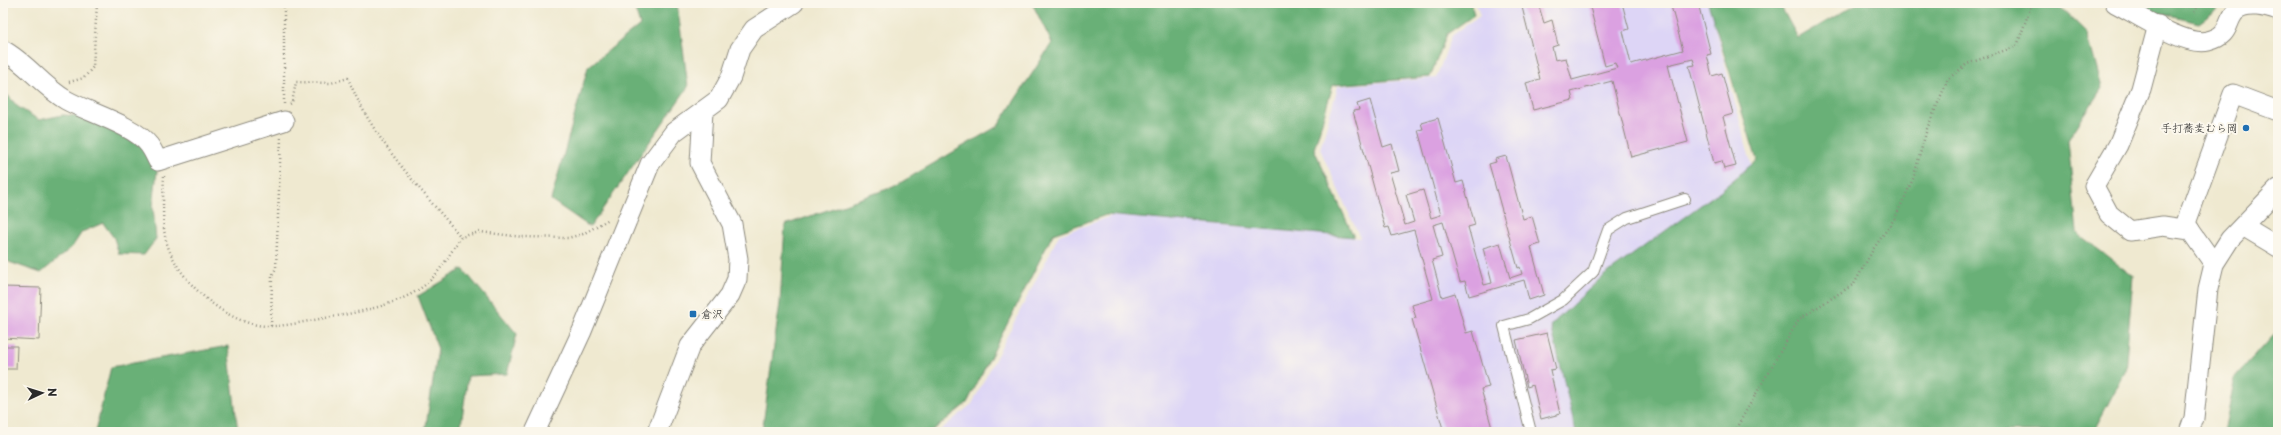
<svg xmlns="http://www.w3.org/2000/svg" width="2281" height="435" font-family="'Playpen Sans','Klee One',sans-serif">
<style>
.built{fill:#ddd5f6}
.forest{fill:#69b077;stroke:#4a6e51}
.building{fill:#dba1e1}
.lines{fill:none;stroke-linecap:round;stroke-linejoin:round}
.lane-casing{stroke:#8d8a7e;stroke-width:12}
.street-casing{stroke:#8d8a7e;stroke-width:21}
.path{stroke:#8d8a7e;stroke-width:2.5;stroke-dasharray:1 3;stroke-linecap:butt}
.lane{stroke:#fff;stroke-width:10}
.street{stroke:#fff;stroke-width:19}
.poi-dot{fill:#1f6fb2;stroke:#fbf7ec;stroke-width:1.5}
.labels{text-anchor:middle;stroke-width:4;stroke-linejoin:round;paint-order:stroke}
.poi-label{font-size:11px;fill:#2b2b2b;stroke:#fbf7ec;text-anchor:end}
</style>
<rect width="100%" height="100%" fill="#fbf7ec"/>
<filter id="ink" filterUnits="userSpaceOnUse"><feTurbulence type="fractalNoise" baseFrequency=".025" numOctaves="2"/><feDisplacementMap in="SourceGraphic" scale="8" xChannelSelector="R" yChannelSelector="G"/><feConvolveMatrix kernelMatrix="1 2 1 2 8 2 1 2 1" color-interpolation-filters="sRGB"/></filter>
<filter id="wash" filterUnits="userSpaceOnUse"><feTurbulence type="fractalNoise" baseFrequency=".012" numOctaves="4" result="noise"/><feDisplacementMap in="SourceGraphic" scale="16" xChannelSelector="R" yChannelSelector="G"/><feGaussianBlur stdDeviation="0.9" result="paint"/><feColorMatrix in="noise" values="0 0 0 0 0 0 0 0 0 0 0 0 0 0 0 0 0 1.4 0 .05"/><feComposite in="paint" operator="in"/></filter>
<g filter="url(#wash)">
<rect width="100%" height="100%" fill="#efe9d0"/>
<!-- built -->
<path class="built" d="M1476 3H1715L1709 5 1755 178 1552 325 1576 432H938L972 404 1059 235 1112 216 1360 238 1320 149 1338 86 1436 78 1452 35 1480 16Z"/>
<!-- forest -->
<g class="forest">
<path d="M633 3H677L688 87 590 227 551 200 588 67 640 25Z"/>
<path d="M1032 3H1471L1474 15 1447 34 1430 77 1333 85 1314 149 1354 237 1106 215 1053 234 967 403 931 432H762L780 303 785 225 893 187 998 126 1052 43Z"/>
<path d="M1708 3H1779L1798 38 1858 3H2056L2087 33 2102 88 2068 140 2077 233 2133 276 2125 372 2093 432H1576L1551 325 1602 277 1720 191 1757 160Z"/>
<path d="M2145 3H2226L2199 23 2148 11Z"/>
<path d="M3 90 18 107 39 120 63 115 93 117 151 148 157 171 153 207 156 239 144 255 119 254 114 238 103 223 82 232 72 247 41 273 9 262 3 255Z"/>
<path d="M463 269 517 334 507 374 468 376 460 432H425L438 349 418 296Z"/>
<path d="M2278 333V432H2224L2235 377 2273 335Z"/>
<path d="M228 346 238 432H95L111 367Z"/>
</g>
<g id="blocks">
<!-- building -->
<g class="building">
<path d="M1521 3H1538L1544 23 1552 20 1558 45 1552 47 1555 60 1566 58 1572 80 1617 68 1615 63 1605 66 1589 3H1622L1629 29 1623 31 1631 64 1683 50 1671 6 1683 3H1698L1711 54 1707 55 1712 76 1722 73 1733 114 1723 117 1736 166 1724 169 1722 161 1714 163 1689 66 1695 65 1693 59 1668 65 1688 142 1631 157 1612 81 1571 92 1573 100 1533 110 1526 83 1540 79Z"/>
<path d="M1370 100 1383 147 1392 144 1399 171 1390 173 1405 225 1414 222 1406 195 1423 190 1431 218 1441 215 1418 130 1423 129 1421 123 1438 118 1456 183 1463 181 1475 225 1468 227 1484 285 1492 283 1483 248 1500 243 1510 278 1522 274 1520 267 1518 268 1489 164 1496 162 1495 159 1506 156 1523 219 1532 216 1540 244 1531 247 1544 295 1529 300 1524 280 1469 296 1465 281 1460 282 1443 222 1433 225 1442 257 1432 260 1442 297 1455 293 1466 333 1473 331 1489 387 1481 389 1492 428 1497 427 1499 432H1446L1445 428 1443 429 1412 319 1416 318 1412 305 1433 299 1414 230 1392 236 1389 227 1385 228 1353 111 1359 110 1357 104Z"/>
<path d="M3 287 41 288 39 340 3 338Z"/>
<path d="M1547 333 1556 369 1550 370 1560 414 1541 419 1533 385 1527 387 1516 340Z"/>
<path d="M3 346H17L16 369H3Z"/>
</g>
</g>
</g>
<g filter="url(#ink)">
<use href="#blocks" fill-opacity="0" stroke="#8d8a7e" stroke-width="1"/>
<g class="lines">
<defs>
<path id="lane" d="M1531 432 1504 326 1529 319 1563 300 1593 272 1608 230 1627 218 1685 199"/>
<g id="street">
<path d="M2115 3C2137 14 2185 47 2208 41 2232 35 2225 21 2236 11 2247 2 2267 7 2278 11"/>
<path d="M2158 25 2141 89 2118 145 2094 186 2109 214 2130 231 2163 226 2190 230 2214 264"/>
<path d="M3 50C27 63 42 86 66 100 87 112 134 125 149 145 153 150 155 156 158 161L284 121"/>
<path d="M2243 226 2278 247"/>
<path d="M2190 230 2186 223 2233 94 2278 111"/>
<path d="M535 432 582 331 650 164 674 132 719 99 731 77 740 49 754 29 794 3"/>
<path d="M657 432 690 346 730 295 737 279 738 259 732 224 700 163 703 111"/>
<path d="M2189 432 2194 418 2208 289 2214 264 2230 239 2278 189"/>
</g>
</defs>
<!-- lane casing -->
<use href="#lane" class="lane-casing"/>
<!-- street casing -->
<use href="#street" class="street-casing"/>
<!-- path -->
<g class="path">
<path d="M261 3 284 5 302 3"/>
<path d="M284 3V106"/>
<path d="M2194 12 2200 3"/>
<path d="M69 82 84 78 93 67 97 3"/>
<path d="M290 104 292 103 296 82 331 83 348 78C372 139 419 187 461 237"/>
<path d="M164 176C163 195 162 217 165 236 173 278 228 328 271 326 289 326 307 321 325 318 356 313 400 305 425 285 440 273 450 253 461 237L480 232 523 237 568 238 583 234 609 219"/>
<path d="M271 326 272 276 276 268 281 138"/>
<path d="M1734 432 1799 319 1854 284 1874 248 1895 218 1913 179 1927 129 1948 79 1967 64 2017 46 2032 3"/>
</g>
<!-- lane -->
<use href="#lane" class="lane"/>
<!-- street -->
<use href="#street" class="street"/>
</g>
</g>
<!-- markers -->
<g class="poi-dot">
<circle cx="2246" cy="128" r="4"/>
<rect x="689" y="310" width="8" height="8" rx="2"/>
</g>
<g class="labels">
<!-- poi labels -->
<g class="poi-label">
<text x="2238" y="132">手打蕎麦むら岡</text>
<text x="701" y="318" text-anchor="start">倉沢</text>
</g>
</g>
<!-- margin -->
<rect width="2281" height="435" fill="none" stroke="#fbf7ec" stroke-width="16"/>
<!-- north arrow -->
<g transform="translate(42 393) rotate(86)" stroke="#fbf7ec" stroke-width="3" paint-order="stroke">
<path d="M0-3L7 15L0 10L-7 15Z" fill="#2b2b2b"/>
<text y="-6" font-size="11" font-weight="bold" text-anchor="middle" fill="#2b2b2b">N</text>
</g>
</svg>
